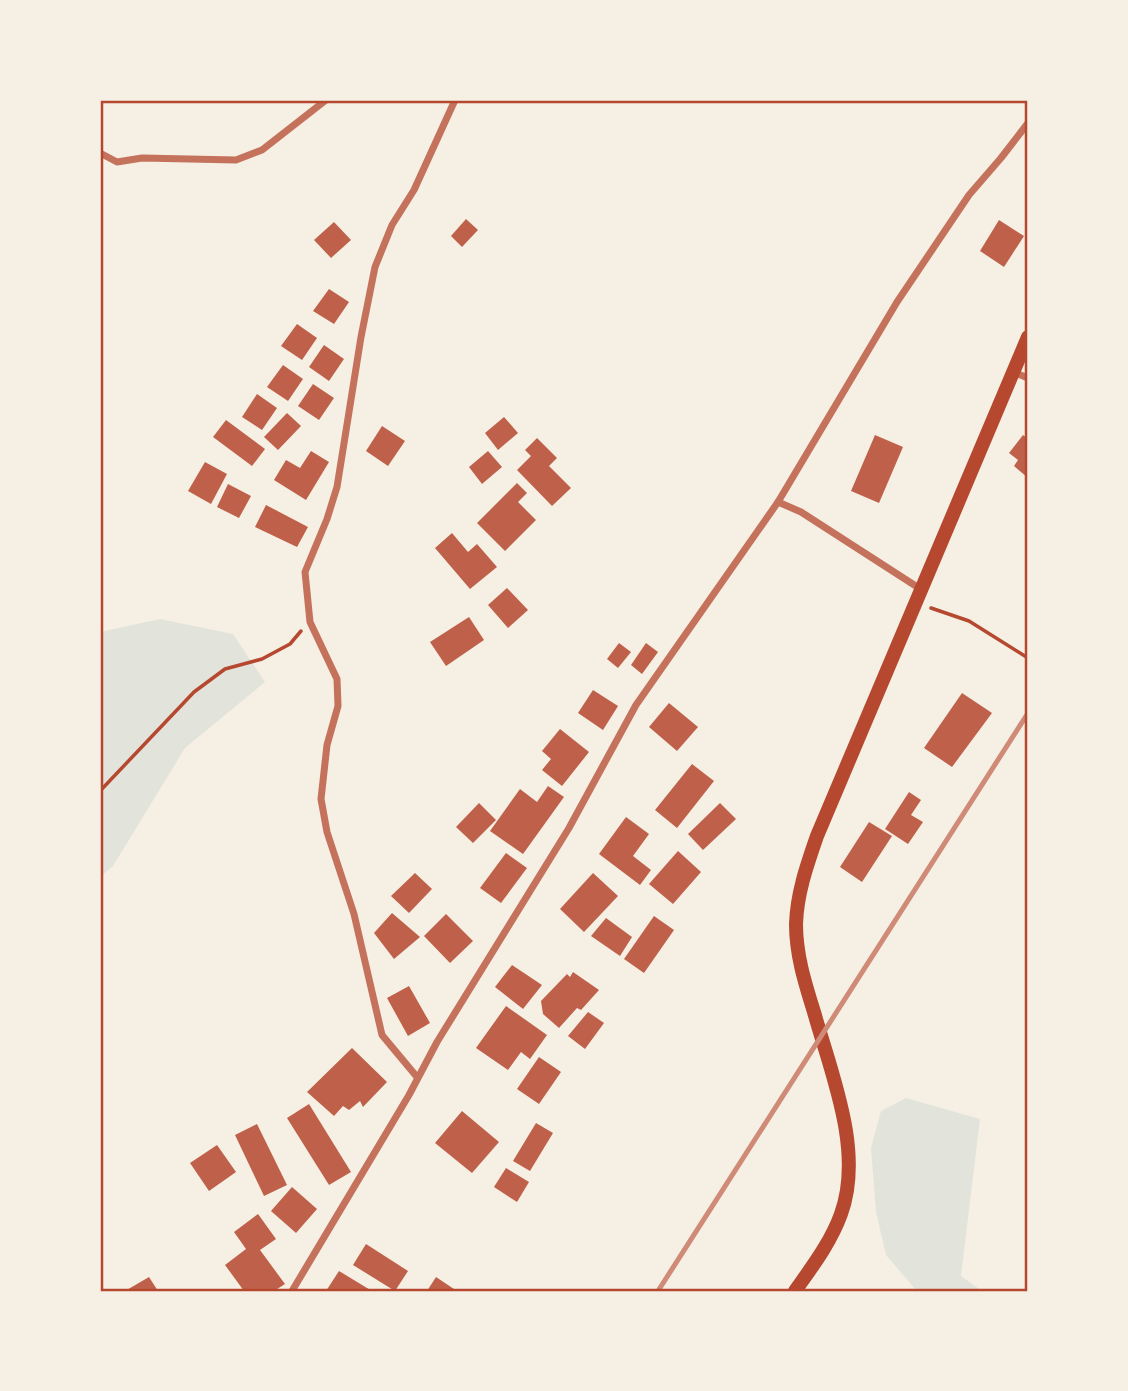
<svg xmlns="http://www.w3.org/2000/svg" width="1128" height="1391" font-family="Overpass,sans-serif">
<style>
.green{fill:#e2e4dc}
.building{fill:#bf614a}
.lines{fill:none;stroke-linecap:round;stroke-linejoin:round}
.path{stroke:#b5482f;stroke-width:3.5}
.minor{stroke:#c5725c;stroke-width:7}
.secondary{stroke:#b5482f;stroke-width:14}
.rail{stroke:#cf8b77;stroke-width:5}
.neatline{fill:none;stroke:#b5482f;stroke-width:2.5}
</style>
<rect width="100%" height="100%" fill="#f6efe4"/>
<!-- green -->
<g class="green">
<path d="M160 619 233 634 265 682 185 748 113 866 100 877V632Z"/>
<path d="M906 1098 980 1119 961 1276 982 1291H917L886 1255 876 1212 871 1148 881 1111Z"/>
</g>
<!-- building -->
<g class="building">
<path d="M466 219 478 230 462 247 451 236Z"/>
<path d="M999 220 1024 236 1004 267 980 251Z"/>
<path d="M334 222 351 240 331 258 314 240Z"/>
<path d="M329 289 349 302 334 324 313 311Z"/>
<path d="M297 324 317 338 302 360 281 346Z"/>
<path d="M324 345 344 359 329 381 309 367Z"/>
<path d="M283 365 303 379 288 401 267 387Z"/>
<path d="M313 384 334 398 319 420 298 406Z"/>
<path d="M257 394 277 408 262 430 242 417Z"/>
<path d="M287 413 301 426 278 450 264 437Z"/>
<path d="M504 417 518 433 498 450 485 433Z"/>
<path d="M226 420 265 449 252 466 213 437Z"/>
<path d="M382 426 405 441 388 466 366 451Z"/>
<path d="M875 435 903 447 879 503 851 491Z"/>
<path d="M1023 435 1028 439V478L1014 466 1018 460 1009 453Z"/>
<path d="M537 438 557 458 549 466 571 488 552 506 517 470 531 456 525 450Z"/>
<path d="M311 451 329 462 306 500 274 480 286 460 300 468Z"/>
<path d="M488 451 502 467 482 484 469 467Z"/>
<path d="M205 462 227 474 211 504 188 491Z"/>
<path d="M517 483 527 493 518 502 536 520 505 551 477 523Z"/>
<path d="M228 484 251 496 239 518 217 507Z"/>
<path d="M266 505 308 527 297 547 255 527Z"/>
<path d="M452 533 468 552 477 544 497 567 470 589 435 548Z"/>
<path d="M507 588 528 610 508 628 488 605Z"/>
<path d="M469 617 484 640 446 666 430 642Z"/>
<path d="M619 643 631 652 618 668 607 659Z"/>
<path d="M646 643 658 652 642 674 631 665Z"/>
<path d="M593 690 618 706 603 730 578 713Z"/>
<path d="M962 693 992 713 952 767 924 748Z"/>
<path d="M669 703 698 727 677 751 649 727Z"/>
<path d="M560 729 589 752 562 786 542 770 551 759 542 751Z"/>
<path d="M692 764 714 781 677 828 655 810Z"/>
<path d="M548 786 564 797 523 854 490 831 520 789 537 802Z"/>
<path d="M909 792 921 800 911 815 923 822 908 844 885 829Z"/>
<path d="M479 803 496 820 473 843 456 827Z"/>
<path d="M720 803 736 819 703 850 688 834Z"/>
<path d="M626 817 649 834 633 856 651 870 640 885 599 854Z"/>
<path d="M869 822 892 836 862 882 840 867Z"/>
<path d="M678 851 701 872 673 904 649 884Z"/>
<path d="M506 853 527 868 501 903 480 888Z"/>
<path d="M415 873 432 889 409 913 391 896Z"/>
<path d="M593 873 618 896 584 932 560 909Z"/>
<path d="M392 913 420 937 394 959 374 933Z"/>
<path d="M446 914 473 941 450 963 424 936Z"/>
<path d="M654 916 674 930 644 973 624 959Z"/>
<path d="M606 918 632 937 620 956 591 936Z"/>
<path d="M512 965 542 985 523 1009 495 987Z"/>
<path d="M573 972 599 990 581 1010 577 1008 559 1028 543 1014 541 1001 567 974 570 977Z"/>
<path d="M409 986 430 1023 408 1036 387 998Z"/>
<path d="M506 1006 547 1035 530 1059 521 1052 508 1070 476 1048Z"/>
<path d="M588 1012 604 1023 585 1049 568 1036Z"/>
<path d="M352 1048 387 1082 363 1107 360 1101 349 1110 343 1106 334 1116 307 1092Z"/>
<path d="M539 1057 561 1072 539 1104 517 1089Z"/>
<path d="M309 1104 351 1172 329 1185 287 1118Z"/>
<path d="M462 1111 499 1142 472 1173 435 1143Z"/>
<path d="M536 1123 553 1133 530 1171 513 1161Z"/>
<path d="M257 1124 287 1185 264 1196 235 1135Z"/>
<path d="M217 1145 236 1172 209 1191 190 1163Z"/>
<path d="M506 1168 529 1182 517 1202 494 1187Z"/>
<path d="M292 1187 317 1209 296 1233 271 1211Z"/>
<path d="M258 1214 276 1239 260 1250 285 1284 274 1291H244L225 1265 246 1249 234 1232Z"/>
<path d="M366 1244 408 1271 395 1291 353 1265Z"/>
<path d="M339 1271 372 1291H326Z"/>
<path d="M149 1277 158 1291H125Z"/>
<path d="M436 1277 454 1289 453 1291H427Z"/>
</g>
<g class="lines">
<!-- path -->
<g class="path">
<path d="M931 608 969 621 1028 658"/>
<path d="M100 791 194 692 225 669 262 659 290 644 301 631"/>
</g>
<!-- minor -->
<g class="minor">
<path d="M100 153 117 162 142 158 236 160 262 150 326 100"/>
<path d="M1013 372 1028 378"/>
<path d="M778 502 801 512 922 590"/>
<path d="M417 1077 382 1035 354 914 327 832 321 799 327 745 338 706 337 679 310 622 305 572 327 519 337 487 361 337 375 267 392 225 414 190 455 100"/>
<path d="M292 1291 409 1095 437 1042 569 828 636 705 778 502 897 302 969 195 1001 158 1028 123"/>
</g>
<!-- secondary -->
<path class="secondary" d="M795 1291C812 1267 831 1242 841 1214 864 1151 831 1073 814 1012 805 983 796 955 796 924 797 893 807 865 817 836L1028 337"/>
<!-- rail -->
<path class="rail" d="M658 1291 1028 713"/>
</g>
<!-- border -->
<rect width="1128" height="1391" fill="none" stroke="#f6efe4" stroke-width="203"/>
<rect x="102" y="102" width="924" height="1188" class="neatline"/>
</svg>
